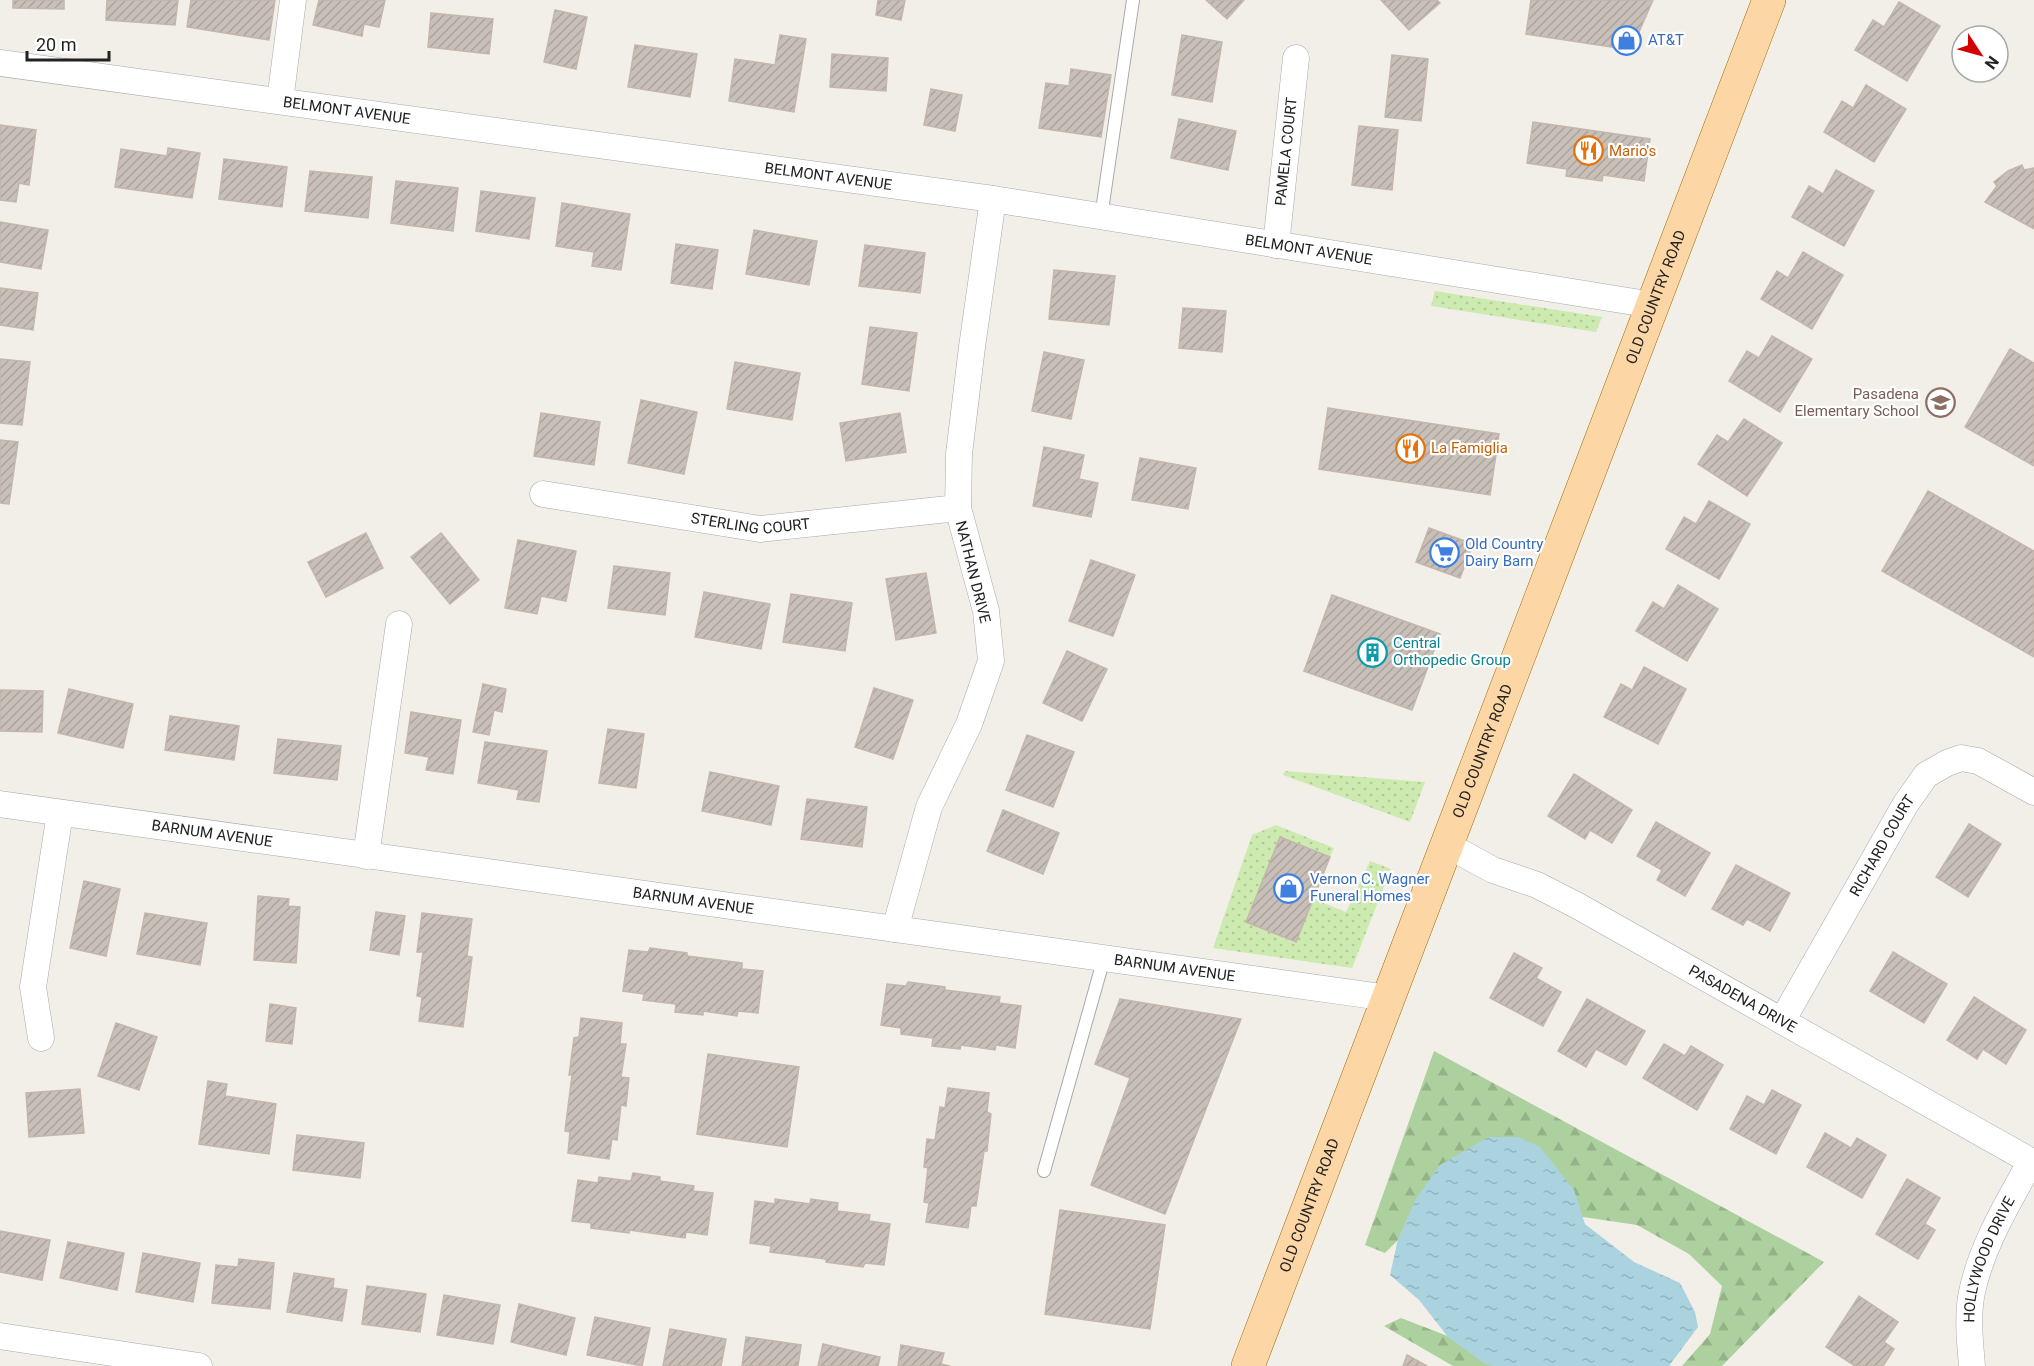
<svg xmlns="http://www.w3.org/2000/svg" width="2034" height="1366" font-family="Roboto,sans-serif">
<style>
.grass{fill:url(#grass-dots)}
.forest{fill:url(#forest-firs)}
.water{fill:url(#water-ripples)}
.building{fill:url(#building-hatch);stroke:#c4b6ab;stroke-width:1.5}
.lines{fill:none;stroke-linecap:round;stroke-linejoin:round}
.lane-casing{stroke:#a9a9a9;stroke-width:14}
.street-casing{stroke:#a9a9a9;stroke-width:27}
.primary-casing{stroke:#a06b00;stroke-width:34}
.lane{stroke:#fff;stroke-width:12}
.street{stroke:#fff;stroke-width:26}
.primary{stroke:#fcd6a4;stroke-width:33}
.labels{text-anchor:middle;stroke-width:4.5;stroke-linejoin:round;paint-order:stroke}
.shop-label{font-size:15px;fill:#366cbe;stroke:#fff;text-anchor:start}
.street-label{font-size:15px;fill:#222;stroke:#fff}
.food-label{font-size:15px;fill:#c56008;stroke:#fff;text-anchor:start}
.education-label{font-size:15px;fill:#785e54;stroke:#fff;text-anchor:end}
.culture-label{font-size:15px;fill:#0d838f;stroke:#fff;text-anchor:start}
</style>
<defs>
<pattern id="grass-dots" width="8" height="8" patternUnits="userSpaceOnUse" patternTransform="scale(1.5)"><rect width="8" height="8" fill="#cdebb0"/><path d="M2 2h.1M6 6h.1" fill="none" stroke="#b0c997" stroke-width="1.8" stroke-linecap="round"/></pattern>
<pattern id="forest-firs" width="22" height="20" patternUnits="userSpaceOnUse" patternTransform="scale(1.5)"><rect width="22" height="20" fill="#add19e"/><path d="M5 1l3.5 6h-7zM16 11l3.5 6h-7z" fill="#95b388"/></pattern>
<pattern id="water-ripples" width="26" height="14" patternUnits="userSpaceOnUse" patternTransform="scale(1.5)"><rect width="26" height="14" fill="#aad3df"/><path d="M2 4q2-2 4 0t4 0M15 11q2-2 4 0t4 0" fill="none" stroke="#92b5bf"/></pattern>
<pattern id="building-hatch" width="6" height="6" patternUnits="userSpaceOnUse" patternTransform="scale(1.5)"><rect width="6" height="6" fill="#c7bfb8"/><path d="M-1 1l2-2M0 6l6-6M5 7l2-2" fill="none" stroke="#aba49e"/></pattern>
</defs>
<rect width="100%" height="100%" fill="#f2efe9"/>
<!-- grass -->
<g class="grass">
<path d="M1435 291 1602 317 1596 332 1431 306Z"/>
<path d="M1285 771 1425 782 1410 822 1283 775Z"/>
<path d="M1276 825 1334 848 1330 857 1280 837 1246 922 1295 943 1313 899 1346 912 1370 861 1391 869 1352 968 1213 948 1252 835Z"/>
</g>
<!-- forest -->
<g class="forest">
<path d="M1434 1051 1824 1262 1722 1366H1682L1710 1334 1722 1286 1689 1254 1637 1225 1556 1213 1423 1215 1385 1253 1365 1245Z"/>
<path d="M1401 1318 1476 1347 1514 1366H1453L1384 1326Z"/>
</g>
<!-- water -->
<path class="water" d="M1489 1137H1518L1540 1147 1574 1190 1585 1224 1634 1262 1680 1283 1695 1312 1698 1327 1669 1366H1494L1484 1363 1448 1337 1419 1300 1390 1275 1398 1239 1416 1199 1440 1165Z"/>
<!-- building -->
<g class="building">
<path d="M13 0H64V9L13 8Z"/>
<path d="M107 0H178L175 25 106 20Z"/>
<path d="M191 0H275L269 40 187 27Z"/>
<path d="M319 0H385L379 27 364 24 362 36 313 25Z"/>
<path d="M878 0H905L901 20 876 15Z"/>
<path d="M1206 0H1244L1227 19Z"/>
<path d="M1381 0H1437L1440 3 1409 30Z"/>
<path d="M1531 0H1653L1631 50 1526 34Z"/>
<path d="M1899 2 1940 26 1907 81 1855 50 1873 20 1884 27Z"/>
<path d="M555 10 587 17 576 69 544 62Z"/>
<path d="M431 13 493 19 489 54 428 47Z"/>
<path d="M780 35 806 39 794 112 729 101 735 59 775 65Z"/>
<path d="M1182 35 1222 42 1212 102 1172 95Z"/>
<path d="M635 45 697 54 690 97 628 87Z"/>
<path d="M832 54 888 58 886 91 830 87Z"/>
<path d="M1392 55 1428 59 1421 121 1385 117Z"/>
<path d="M1071 69 1111 75 1101 137 1039 128 1046 83 1069 86Z"/>
<path d="M1866 85 1906 109 1874 162 1824 132 1842 101 1853 108Z"/>
<path d="M931 89 962 95 955 131 924 125Z"/>
<path d="M1179 119 1236 131 1228 170 1171 158Z"/>
<path d="M1533 122 1650 139 1644 181 1603 175 1602 181 1566 176 1567 169 1527 163Z"/>
<path d="M0 125 36 130 29 185 19 183 16 202 0 200Z"/>
<path d="M1359 126 1398 130 1392 190 1352 185Z"/>
<path d="M168 148 200 153 192 198 115 187 121 149 167 156Z"/>
<path d="M224 159 287 167 282 207 219 199Z"/>
<path d="M2022 165 2024 170 2034 168V229L1985 202 1997 186 1994 182 2008 171Z"/>
<path d="M1836 170 1874 191 1844 246 1792 217 1809 186 1823 194Z"/>
<path d="M310 171 372 177 368 218 305 211Z"/>
<path d="M396 181 458 188 453 231 391 223Z"/>
<path d="M481 191 535 198 529 239 476 231Z"/>
<path d="M562 203 630 214 621 270 592 266 594 252 556 246Z"/>
<path d="M0 222 48 230 41 269 0 262Z"/>
<path d="M754 230 817 241 809 285 746 274Z"/>
<path d="M676 244 718 250 712 289 671 283Z"/>
<path d="M865 245 925 253 920 293 859 286Z"/>
<path d="M1803 252 1843 275 1812 329 1761 299 1777 271 1788 278Z"/>
<path d="M1054 270 1115 276 1109 325 1049 319Z"/>
<path d="M0 288 38 293 33 330 0 325Z"/>
<path d="M1183 308 1226 311 1222 352 1179 348Z"/>
<path d="M870 327 917 333 909 391 862 384Z"/>
<path d="M1772 336 1812 359 1780 412 1729 381 1747 351 1759 358Z"/>
<path d="M2010 349 2034 363V466L1965 427Z"/>
<path d="M1044 352 1084 360 1071 419 1032 411Z"/>
<path d="M0 359 30 362 22 425 0 423Z"/>
<path d="M735 362 800 373 792 420 727 409Z"/>
<path d="M641 400 697 412 684 474 628 463Z"/>
<path d="M1328 408 1499 434 1490 495 1319 469Z"/>
<path d="M541 413 600 422 594 465 534 456Z"/>
<path d="M900 413 906 452 846 461 840 423Z"/>
<path d="M1744 419 1782 443 1747 496 1698 464 1717 435 1728 442Z"/>
<path d="M0 440 18 442 9 504 0 503Z"/>
<path d="M1044 447 1084 455 1079 479 1098 483 1091 517 1033 506Z"/>
<path d="M1140 458 1196 468 1188 509 1132 500Z"/>
<path d="M1928 491 2034 551V657L1882 571Z"/>
<path d="M1709 501 1750 524 1719 579 1666 549 1684 517 1696 524Z"/>
<path d="M1429 528 1473 544 1460 578 1416 562Z"/>
<path d="M366 533 383 568 326 597 308 562Z"/>
<path d="M441 533 479 580 450 604 411 557Z"/>
<path d="M518 540 576 551 566 601 541 596 537 614 505 608Z"/>
<path d="M1091 560 1135 575 1113 636 1069 621Z"/>
<path d="M614 566 670 573 665 615 608 608Z"/>
<path d="M926 573 936 633 896 640 886 579Z"/>
<path d="M1678 585 1718 609 1687 661 1636 631 1653 602 1664 609Z"/>
<path d="M704 592 770 604 761 649 695 637Z"/>
<path d="M791 594 852 603 845 651 783 642Z"/>
<path d="M1332 595 1440 634 1412 710 1304 671Z"/>
<path d="M1067 651 1107 669 1082 721 1043 703Z"/>
<path d="M1644 667 1686 689 1658 744 1604 717 1621 684 1632 690Z"/>
<path d="M483 684 506 689 502 712 494 710 489 735 473 732Z"/>
<path d="M874 688 913 700 893 759 855 747Z"/>
<path d="M69 689 133 704 123 748 58 733Z"/>
<path d="M0 690 43 691 42 732 0 731Z"/>
<path d="M411 712 461 720 453 774 426 770 429 757 405 753Z"/>
<path d="M170 716 239 726 234 760 165 750Z"/>
<path d="M608 729 644 734 636 788 599 783Z"/>
<path d="M1027 735 1074 752 1053 807 1006 790Z"/>
<path d="M278 739 341 746 337 780 274 773Z"/>
<path d="M485 742 547 751 539 802 517 799 519 790 478 783Z"/>
<path d="M710 772 779 786 771 825 702 811Z"/>
<path d="M1574 774 1632 810 1612 843 1590 830 1585 839 1548 816Z"/>
<path d="M807 799 867 807 862 847 801 839Z"/>
<path d="M1003 810 1059 833 1043 874 987 851Z"/>
<path d="M1656 822 1710 853 1685 896 1657 880 1662 870 1637 856Z"/>
<path d="M1969 824 2001 844 1968 897 1936 877Z"/>
<path d="M1280 837 1330 857 1296 942 1246 922Z"/>
<path d="M1736 865 1790 893 1770 931 1747 919 1743 925 1712 909Z"/>
<path d="M84 881 120 889 106 956 70 948Z"/>
<path d="M258 896 289 899 288 906 300 907 296 963 254 960Z"/>
<path d="M376 912 405 916 399 955 370 950Z"/>
<path d="M145 913 207 923 200 965 137 954Z"/>
<path d="M422 913 472 919 467 956 472 957 463 1027 419 1021 422 997 417 996 423 952H417Z"/>
<path d="M650 948 687 953V956L742 963V969L763 971 758 1013 738 1011 737 1016 703 1011V1015L675 1012 676 1004 643 1000 644 994 623 991 629 950 648 952Z"/>
<path d="M1893 952 1947 984 1924 1023 1870 991Z"/>
<path d="M1514 953 1542 968 1536 978 1561 992 1543 1026 1490 998Z"/>
<path d="M908 982 945 987V990L1000 997 999 1003 1021 1006 1015 1048 996 1045 995 1050 961 1045 960 1049 932 1046 933 1038 901 1034V1028L881 1025 887 984 906 986Z"/>
<path d="M1974 997 2026 1030 2006 1064 1983 1049 1977 1059 1947 1040Z"/>
<path d="M1120 999 1241 1019 1165 1214 1091 1185 1130 1078 1095 1064Z"/>
<path d="M1587 999 1645 1031 1626 1065 1596 1049 1586 1067 1558 1051Z"/>
<path d="M270 1004 296 1008 292 1044 266 1041Z"/>
<path d="M581 1018 622 1023 620 1044H626L621 1077 629 1078 626 1106 621 1105 617 1140 612 1139 609 1159 568 1153 570 1132 565 1131 572 1075H569L574 1038 579 1037Z"/>
<path d="M116 1023 157 1037 139 1090 98 1076Z"/>
<path d="M1664 1044 1685 1056 1691 1046 1723 1065 1697 1110 1643 1078Z"/>
<path d="M708 1054 799 1067 787 1147 697 1134Z"/>
<path d="M208 1081 227 1084 225 1096 276 1104 269 1154 199 1144Z"/>
<path d="M948 1088 989 1093 987 1112 991 1114 987 1151H984L976 1206H971L968 1228 926 1222 929 1203 924 1202 928 1168 924 1167 927 1139 935 1140 940 1107 945 1108Z"/>
<path d="M80 1089 84 1133 29 1137 26 1093Z"/>
<path d="M1772 1090 1801 1105 1776 1154 1730 1129 1747 1096 1764 1105Z"/>
<path d="M1825 1133 1851 1148 1857 1138 1886 1155 1862 1198 1807 1167Z"/>
<path d="M297 1135 364 1143 360 1178 293 1170Z"/>
<path d="M633 1173 660 1177V1181L694 1186 693 1191 713 1193 707 1235 686 1232 685 1238 629 1230V1233L591 1228V1223L572 1221 578 1180 598 1183 599 1177 631 1181Z"/>
<path d="M1907 1179 1940 1198 1925 1224 1935 1230 1918 1259 1876 1234Z"/>
<path d="M775 1199 810 1204 811 1199 838 1203 837 1211 870 1215 869 1221 890 1224 884 1265 865 1263 863 1267 826 1262V1259L770 1252 771 1246 750 1243 755 1201 775 1204Z"/>
<path d="M1060 1210 1165 1225 1150 1329 1045 1314Z"/>
<path d="M0 1231 50 1240 42 1280 0 1272Z"/>
<path d="M68 1242 124 1253 117 1290 60 1278Z"/>
<path d="M143 1253 200 1263 193 1302 136 1292Z"/>
<path d="M239 1259 274 1263 270 1309 212 1303 216 1265 238 1267Z"/>
<path d="M294 1273 334 1279 333 1288 347 1290 342 1321 287 1312Z"/>
<path d="M367 1286 426 1294 420 1332 362 1324Z"/>
<path d="M444 1295 500 1305 493 1344 437 1335Z"/>
<path d="M1859 1296 1898 1322 1884 1342 1894 1349 1883 1366H1855L1826 1347Z"/>
<path d="M519 1304 575 1318 566 1355 511 1342Z"/>
<path d="M595 1317 650 1328 642 1366 587 1355Z"/>
<path d="M670 1329 726 1339 721 1366H663Z"/>
<path d="M746 1337 801 1345 798 1366H742Z"/>
<path d="M823 1344 880 1357 878 1366H818Z"/>
<path d="M901 1345 944 1353 941 1364 950 1366H898Z"/>
<path d="M1407 1355 1427 1366H1403Z"/>
</g>
<g class="lines">
<defs>
<g id="lane">
<path d="M1101 217 1133 0"/>
<path d="M1044 1171 1104 958"/>
</g>
<g id="street">
<path id="s1" d="M0 63 993 199 1653 305"/>
<path d="M280 101 293 0"/>
<path id="s2" d="M1276 245 1296 58"/>
<path id="s3" d="M543 494 760 529 958 508"/>
<path id="s4" d="M0 804 1389 998"/>
<path id="s5" d="M1447 845 1493 870 1537 885 1578 906 2034 1163"/>
<path d="M366 856 399 624"/>
<path d="M895 929 929 807 969 724 991 661 986 611 958 508 959 454 972 347 993 199"/>
<path id="s6" d="M1782 1021 1905 805 1926 775 1947 763 1961 758 1978 761 2034 792"/>
<path d="M41 1038 33 987 60 813"/>
<path d="M0 1336 199 1366"/>
<path id="s7" d="M1972 1366C1970 1343 1967 1315 1972 1292 1982 1245 2008 1203 2031 1161"/>
</g>
<g id="primary">
<path id="s8" d="M1248 1366 1769 0"/>
</g>
</defs>
<!-- lane casing -->
<use href="#lane" class="lane-casing"/>
<!-- street casing -->
<use href="#street" class="street-casing"/>
<!-- primary casing -->
<use href="#primary" class="primary-casing"/>
<!-- lane -->
<use href="#lane" class="lane"/>
<!-- street -->
<use href="#street" class="street"/>
<!-- primary -->
<use href="#primary" class="primary"/>
</g>
<!-- icons -->
<defs>
<symbol id="shop-ring" viewBox="-11 -11 22 22"><circle r="9.5" fill="#fff" stroke="#3f7fe0" stroke-width="1.5"/><path d="M-5-2.5h2.3a2.7 3.5 0 0 1 5.4 0H5L5.5 6h-11ZM-1.5-2.5h3a1.5 2.3 0 0 0-3 0Z" fill="#3f7fe0"/></symbol>
<symbol id="restaurant-ring" viewBox="-11 -11 22 22"><circle r="9.5" fill="#fff" stroke="#e8710a" stroke-width="1.5"/><path d="M-5-6h1v4h1v-4h1v4h1v-4h1v5L-1.5 .5V6h-2V.5L-5-1ZM5-6V6H3V1.5H1.5Q1.5-4 5-6Z" fill="#e8710a"/></symbol>
<symbol id="school-ring" viewBox="-11 -11 22 22"><circle r="9.5" fill="#fff" stroke="#8d6e63" stroke-width="1.5"/><path d="M0-5L7-2L0 1L-7-2ZM-4 1L0 2.5L4 1V4Q0 6-4 4Z" fill="#8d6e63"/></symbol>
<symbol id="supermarket-ring" viewBox="-11 -11 22 22"><circle r="9.5" fill="#fff" stroke="#3f7fe0" stroke-width="1.5"/><path d="M-6-5.5h2.5l.6 2H6L4.5 2H-2.5L-4.4-4H-6ZM-1.5 3.2a1.3 1.3 0 1 0 .1 0ZM3 3.2a1.3 1.3 0 1 0 .1 0Z" fill="#3f7fe0"/></symbol>
<symbol id="building-ring" viewBox="-11 -11 22 22"><circle r="9.5" fill="#fff" stroke="#0f9aa8" stroke-width="1.5"/><path d="M-4-6H4V6H1V3H-1V6H-4ZM-2.5-4.3h1.7v1.8h-1.7ZM.8-4.3h1.7v1.8H.8ZM-2.5-1h1.7V.8h-1.7ZM.8-1h1.7V.8H.8Z" fill="#0f9aa8"/></symbol>
</defs>
<g fill-rule="evenodd">
<use href="#shop-ring" x="1610" y="24" width="33" height="33"/>
<use href="#restaurant-ring" x="1572" y="134" width="33" height="33"/>
<use href="#school-ring" x="1924" y="386" width="33" height="33"/>
<use href="#restaurant-ring" x="1394" y="432" width="33" height="33"/>
<use href="#supermarket-ring" x="1428" y="536" width="33" height="33"/>
<use href="#building-ring" x="1356" y="636" width="33" height="33"/>
<use href="#shop-ring" x="1272" y="872" width="33" height="33"/>
</g>
<g class="labels">
<!-- shop labels -->
<g class="shop-label">
<text x="1648" y="45">AT&amp;T</text>
<text x="1465" y="549">Old Country<tspan x="1465" dy="17">Dairy Barn</tspan></text>
<text x="1310" y="884">Vernon C. Wagner<tspan x="1310" dy="17">Funeral Homes</tspan></text>
</g>
<!-- street labels -->
<g class="street-label">
<text dy="5" stroke="none"><textPath href="#s1" startOffset="350">BELMONT AVENUE</textPath></text>
<text dy="5" stroke="none"><textPath href="#s2" startOffset="94">PAMELA COURT</textPath></text>
<text dy="5" stroke="none"><textPath href="#s1" startOffset="836">BELMONT AVENUE</textPath></text>
<text dy="5" stroke="none"><textPath href="#s1" startOffset="1322">BELMONT AVENUE</textPath></text>
<text dy="5" stroke="none"><textPath href="#s8" startOffset="1144">OLD COUNTRY ROAD</textPath></text>
<text dy="5" stroke="none"><textPath href="#s3" startOffset="210">STERLING COURT</textPath></text>
<text transform="translate(973 572) rotate(76)" y="5">NATHAN DRIVE</text>
<text dy="5" stroke="none"><textPath href="#s8" startOffset="658">OLD COUNTRY ROAD</textPath></text>
<text dy="5" stroke="none"><textPath href="#s4" startOffset="214">BARNUM AVENUE</textPath></text>
<text dy="5" stroke="none"><textPath href="#s6" startOffset="202">RICHARD COURT</textPath></text>
<text dy="5" stroke="none"><textPath href="#s4" startOffset="700">BARNUM AVENUE</textPath></text>
<text dy="5" stroke="none"><textPath href="#s4" startOffset="1186">BARNUM AVENUE</textPath></text>
<text dy="5" stroke="none"><textPath href="#s5" startOffset="334">PASADENA DRIVE</textPath></text>
<text dy="5" stroke="none"><textPath href="#s8" startOffset="172">OLD COUNTRY ROAD</textPath></text>
<text dy="5" stroke="none"><textPath href="#s7" startOffset="110">HOLLYWOOD DRIVE</textPath></text>
</g>
<!-- food labels -->
<g class="food-label">
<text x="1609" y="156">Mario's</text>
<text x="1431" y="453">La Famiglia</text>
</g>
<!-- education labels -->
<g class="education-label">
<text x="1919" y="399">Pasadena<tspan x="1919" dy="17">Elementary School</tspan></text>
</g>
<!-- culture labels -->
<g class="culture-label">
<text x="1393" y="648">Central<tspan x="1393" dy="17">Orthopedic Group</tspan></text>
</g>
</g>
<!-- north arrow -->
<g transform="translate(1980 54) rotate(126)"><circle r="28" fill="#ffffff" stroke="#a7a7a7" stroke-width="1.5"/>
<path d="M0-4.5L10 22L0 15L-10 22Z" fill="#d40000"/>
<text y="-9" font-size="16" font-weight="bold" text-anchor="middle" fill="#222222">N</text>
</g>
<!-- scale -->
<path d="M27 51v9h82v-9" fill="none" stroke="#222222" stroke-width="3"/>
<text x="36" y="51" font-size="18" fill="#222222" stroke="#ffffff" stroke-width="4.5" paint-order="stroke">20 m</text>
</svg>
